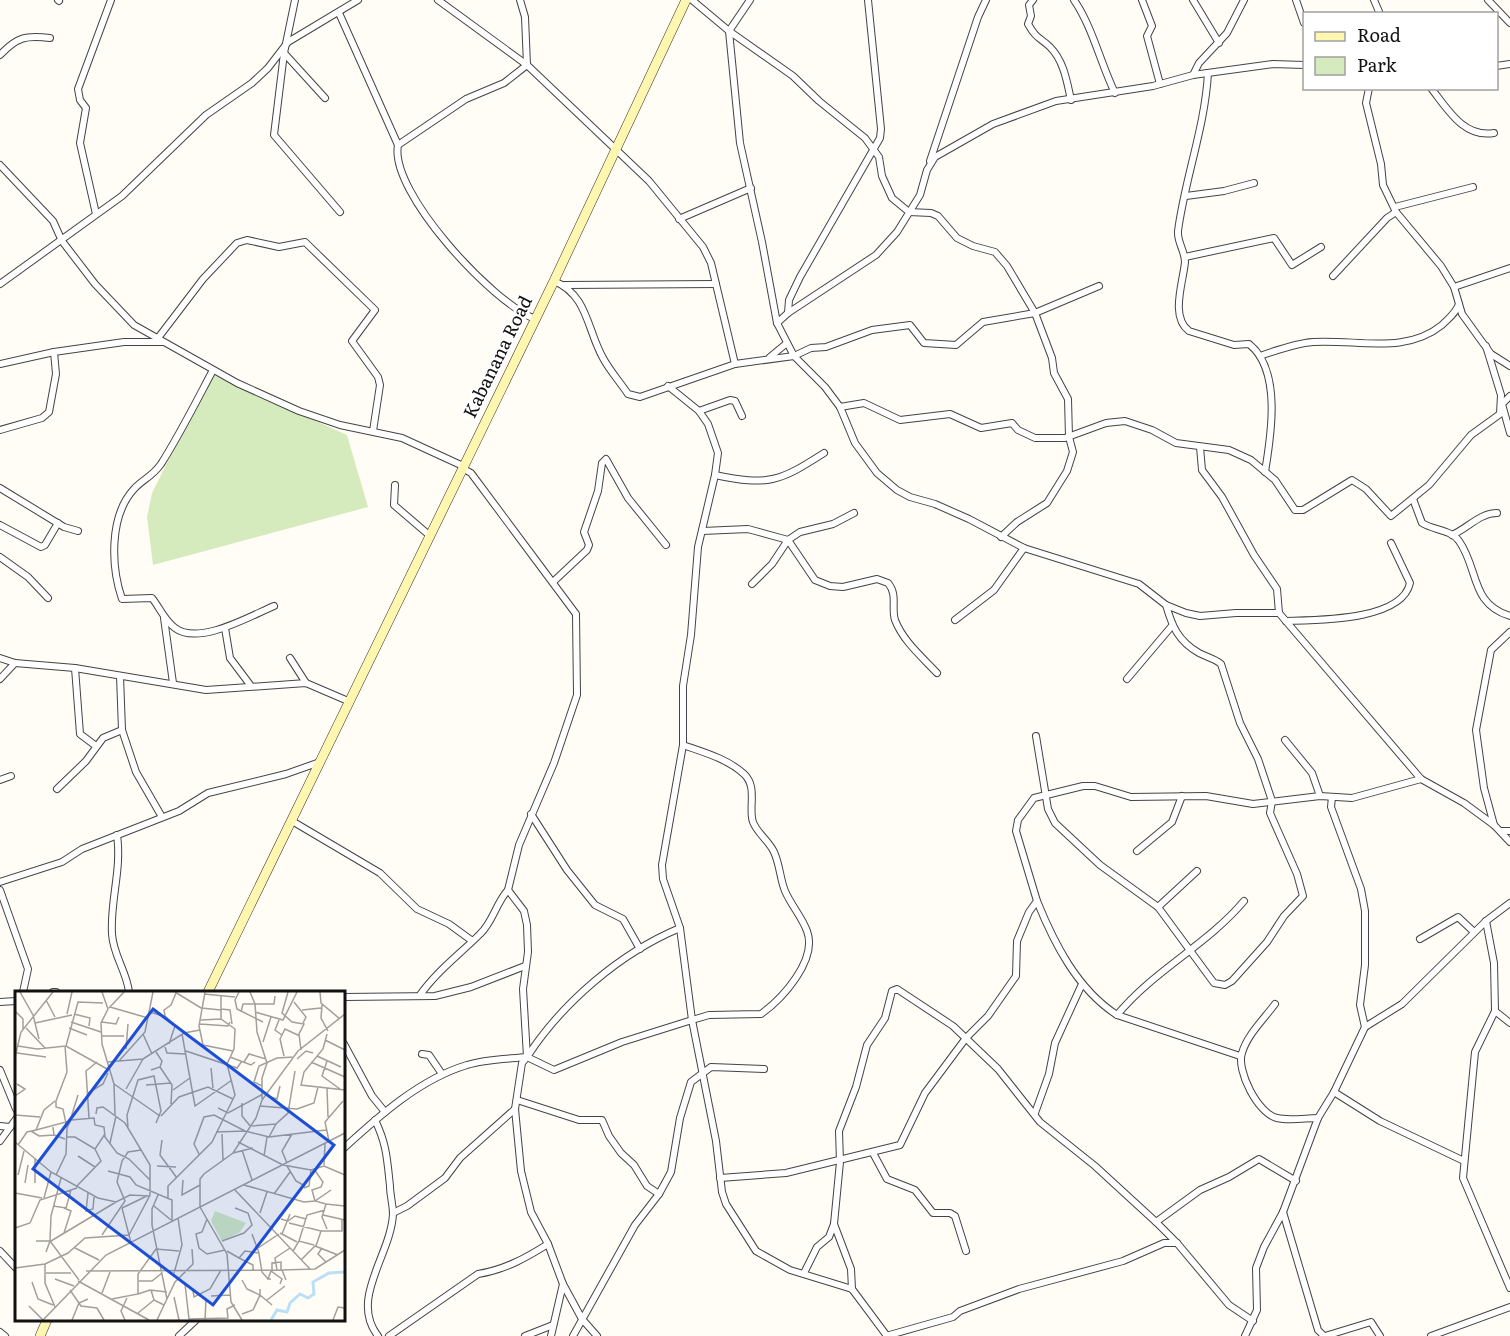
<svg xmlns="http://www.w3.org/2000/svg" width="1510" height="1336" font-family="Literata,serif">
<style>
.green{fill:#d5ebbd}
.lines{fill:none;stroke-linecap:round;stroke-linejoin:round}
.street-casing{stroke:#444;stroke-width:8}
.secondary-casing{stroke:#333;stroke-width:10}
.street{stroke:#fff;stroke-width:6}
.secondary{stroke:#fff6b0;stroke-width:9}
.labels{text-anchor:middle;stroke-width:6;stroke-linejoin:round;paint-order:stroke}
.street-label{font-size:18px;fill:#111;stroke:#fff}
.inset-river{fill:none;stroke:#b9e0f7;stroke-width:3}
.inset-road{fill:none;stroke:#a09f9a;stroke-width:1.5}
.view{fill:#1d4ed8;fill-opacity:0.15;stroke:#1d4ed8;stroke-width:3}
.inset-edge{fill:none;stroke:#111;stroke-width:3}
</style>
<rect width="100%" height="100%" fill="#fffdf5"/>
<!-- green -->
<path class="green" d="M211 374 347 435 368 507 153 565 147 517 152 493Z"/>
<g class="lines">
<defs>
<g id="street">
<path d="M58 0 59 1"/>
<path d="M295 0 284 53 274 135 340 212"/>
<path d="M438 0 527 65 649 181 703 247 711 263 735 364"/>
<path d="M692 0 729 31 740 143 762 242 777 323 794 356 825 387 840 407 855 443 877 473 897 490 910 497 935 504 969 519 1024 548 1139 584 1166 605 1186 613 1200 616 1236 613H1279L1421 779 1464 803 1494 825 1510 842"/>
<path d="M750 0 729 31 793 76 819 101 865 138 879 157 882 176 892 198 909 212 931 213 938 216 957 238 973 246 995 252 1007 266 1035 313 1052 358 1054 373 1068 399 1069 437 1073 452 1067 471 1047 503 1017 522 1001 537"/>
<path d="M1033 0 1029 5 1031 16 1028 24C1037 40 1040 37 1050 47 1064 61 1067 82 1071 100"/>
<path d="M1074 0C1093 28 1100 62 1115 93"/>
<path d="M1142 0 1152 26 1147 36 1160 84"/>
<path d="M1193 0 1219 43"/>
<path d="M1296 0 1304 23"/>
<path d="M1374 0 1380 14"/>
<path d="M1488 0 1510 23"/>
<path d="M339 13 398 145C389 192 493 303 535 319"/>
<path d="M284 53 325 98"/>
<path d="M0 55C17 37 26 35 50 38"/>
<path d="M1496 66 1510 64"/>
<path d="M1208 73C1205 127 1185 178 1178 231 1177 242 1185 251 1185 262 1183 283 1170 317 1189 331L1234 345 1249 344C1282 370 1271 436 1265 472"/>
<path d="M1193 75 1199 63 1227 33 1244 0"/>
<path d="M1369 88 1366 103 1381 164 1383 185 1396 212 1441 266 1454 287 1462 314 1480 339 1491 354 1510 366"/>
<path d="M1431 88C1448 110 1464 138 1494 133"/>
<path d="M398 145 466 99 504 83 527 65 525 17 520 0"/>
<path d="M930 161 978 17 986 0"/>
<path d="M0 165 53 221 62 241 95 284 134 325 237 383 299 411 340 425 402 438 463 466"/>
<path d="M1186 196 1224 191 1254 183"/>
<path d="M1395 207 1473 187"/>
<path d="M96 214 80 143 86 108 80 100 78 89 111 0"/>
<path d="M679 219 751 188"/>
<path d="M1185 257 1274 238 1292 265 1321 247"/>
<path d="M1333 276 1387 218 1396 212"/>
<path d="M554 281C588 295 587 330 603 358 610 371 620 382 628 394L640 397 735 364 794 356 811 348 826 347 872 330 910 325 924 343 956 345 983 322 1035 313 1099 286"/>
<path d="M0 284 122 196 206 115 252 83 268 68 288 42 358 0"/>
<path d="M565 285 716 284"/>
<path d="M1454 287 1510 268"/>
<path d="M788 313 789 300 800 277 880 138 881 129 868 0"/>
<path d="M777 323 788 313 876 255 897 232 920 195 927 170 935 157 993 124 1056 101 1153 86 1193 75 1273 64 1304 65"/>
<path d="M158 338 203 279 237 243 247 240 279 247 305 242 375 310 352 341 378 377 380 385 373 431"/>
<path d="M1260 356C1274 351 1298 343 1313 342 1357 339 1405 355 1442 325 1449 318 1456 313 1459 304"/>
<path d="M770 357 787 343"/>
<path d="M0 364 54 352"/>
<path d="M213 370C196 402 180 434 161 464 152 477 143 479 134 489 109 516 111 567 122 599L152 598C160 608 164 620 175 628 199 646 250 616 274 606"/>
<path d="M668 386 699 411 708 424 718 453 715 475 698 547 691 635 683 686V745L662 865 663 879 680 928 692 1020 716 1141 722 1192 726 1204 756 1251 790 1270 852 1289 887 1336"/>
<path d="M1510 396 1502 404 1510 433"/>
<path d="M840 407 864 403 900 420 950 414 981 428 1012 423 1018 430 1035 438H1065L1106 423 1125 421 1152 430 1176 443 1229 450 1251 460 1275 480 1295 510H1303L1352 480 1366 489 1391 516 1429 485 1471 435 1500 414 1501 395 1486 346"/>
<path d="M699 411 730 400 735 401 742 416"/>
<path d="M0 430 42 418 49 412 56 374 54 352 124 342H163"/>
<path d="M1200 447 1202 470 1222 497 1254 555 1277 589 1279 613"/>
<path d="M462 468 471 473 576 614 577 695 554 763 519 845 508 890 524 911 527 925 528 952 523 989 527 1057 522 1063 515 1109 521 1171 531 1212 548 1244 563 1284 551 1336"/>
<path d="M715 475C768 486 779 482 824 453"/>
<path d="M395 485 394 505 429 535"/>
<path d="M0 488 64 527 78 531"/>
<path d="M1413 499 1422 523C1433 530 1452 530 1459 541 1479 569 1470 604 1510 616"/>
<path d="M0 525 41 547 45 545 58 523"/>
<path d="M702 531 748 529 788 540 815 580 830 586 843 587 877 579 888 583C898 595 891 607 895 620 903 641 922 657 937 673"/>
<path d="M1452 535C1468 528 1480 513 1497 513"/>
<path d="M0 557 28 577 48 598"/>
<path d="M553 582 587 550 589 545 584 532 598 491 602 463 606 459 628 498 666 545"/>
<path d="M752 584 772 564 788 540 800 532 833 524 854 513"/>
<path d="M164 618 173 683"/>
<path d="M955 620 994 590 1024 548"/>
<path d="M1286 621C1317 620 1402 621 1410 583L1391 543"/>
<path d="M225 628 230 658 251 686"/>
<path d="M0 658 15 663 75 668 206 690 306 683 348 701"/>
<path d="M290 658 306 683"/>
<path d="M75 668 80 734 96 746"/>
<path d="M120 676 122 730 136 772 162 817"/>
<path d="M0 679 15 663"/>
<path d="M1127 679 1171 627"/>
<path d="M1036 736 1048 809 1055 823 1100 865 1158 907 1214 983 1225 985 1232 981 1267 942 1284 916 1303 896 1297 874 1270 813 1272 801 1258 759 1240 723 1221 664C1214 658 1206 657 1199 653 1178 641 1172 626 1166 605"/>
<path d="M1285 740 1312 773 1320 796"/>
<path d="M0 780 11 776"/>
<path d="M57 789 86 761 103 738 122 730"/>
<path d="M1332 797 1331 807 1361 889 1365 911V965L1360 1005 1365 1027"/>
<path d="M531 814 567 870 595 905 623 919 640 949"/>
<path d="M292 821 380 873 417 909 449 924 471 940"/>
<path d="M1494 825 1484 788 1476 730 1491 650 1510 632"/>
<path d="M1501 831H1510"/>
<path d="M117 835C122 870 110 900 112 934 113 955 127 972 129 992"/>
<path d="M1137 851 1172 822 1182 796"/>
<path d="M0 882 62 862 82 849 179 811 208 793 286 774 320 762"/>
<path d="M0 890 28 969 23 992"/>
<path d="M1037 901C1054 943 1077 989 1117 1015L1240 1056"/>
<path d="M1158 907 1197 871"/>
<path d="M1486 921 1494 963 1495 1011 1475 1052 1463 1178 1510 1288"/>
<path d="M1420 939 1458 917 1474 932"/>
<path d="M53 992H56"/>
<path d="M420 995C437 971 460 954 480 934 493 922 496 903 508 890"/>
<path d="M344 997 435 996 471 987 525 966"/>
<path d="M0 1002 16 1001"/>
<path d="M1275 1004C1264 1019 1247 1035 1242 1053 1236 1070 1258 1114 1277 1118 1289 1121 1306 1118 1318 1118"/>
<path d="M1495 1011 1510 1023"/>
<path d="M1117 1015C1154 970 1207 945 1244 901"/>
<path d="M344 1044 372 1096 385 1112"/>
<path d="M422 1054 429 1055 442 1074"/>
<path d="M527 1057 554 1070 622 1042 692 1020 709 1015 761 1014C782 999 818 960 807 931 802 917 791 905 785 891 780 879 780 865 774 852 769 841 757 833 753 822 748 808 758 787 744 774 728 759 703 752 683 745"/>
<path d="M0 1070 16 1109"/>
<path d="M1334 1092 1380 1121 1464 1161"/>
<path d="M517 1100 579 1120H602L609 1136 621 1153 634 1165 647 1186 659 1194"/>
<path d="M1035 1113 1049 1074 1055 1043 1082 984"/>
<path d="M375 1120C387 1145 387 1159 390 1186 390 1195 393 1205 393 1214 391 1255 349 1299 378 1336"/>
<path d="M0 1126 10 1127"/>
<path d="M0 1141 16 1119"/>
<path d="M344 1148C379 1116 420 1079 467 1065 485 1059 508 1059 527 1057 562 1003 620 953 680 928"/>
<path d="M873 1153 887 1179 915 1190 933 1213H950L955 1216 966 1251"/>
<path d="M720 1178 786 1173 900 1145 925 1093 966 1038 988 1016 1016 976 1017 941 1029 912 1037 901 1016 831 1018 820 1034 798 1083 786H1095L1131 797 1206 796 1253 804 1320 796 1352 798 1421 779"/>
<path d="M1283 1212 1318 1330 1324 1336"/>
<path d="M393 1213 407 1206 445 1178 460 1158 515 1109"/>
<path d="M1156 1222 1200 1190 1229 1177 1259 1159 1296 1181"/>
<path d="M834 1224 851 1269 852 1289"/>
<path d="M0 1251 16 1268"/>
<path d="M804 1273 817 1247 829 1237 834 1224 840 1162 839 1131 856 1087 867 1045 885 1018 892 991 897 989 953 1026 998 1069 1040 1122 1095 1166 1156 1222 1177 1243 1229 1305 1253 1321"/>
<path d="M563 1284 582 1319 597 1336"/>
<path d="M0 1332 5 1336"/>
<path d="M179 1336 196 1320"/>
<path d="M389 1336 478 1274C504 1270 526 1258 548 1244"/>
<path d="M525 1336 553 1325"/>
<path d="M573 1336 635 1225 659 1194 671 1172 680 1118 691 1082 711 1067 764 1069"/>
<path d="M886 1336 953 1317 960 1311 1019 1289 1123 1261 1164 1243H1177"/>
<path d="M1245 1336 1257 1310 1256 1268 1264 1247 1283 1212 1318 1118 1334 1092 1365 1027 1402 1004 1486 921 1510 903"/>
<path d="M1325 1336 1371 1322 1380 1336"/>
<path d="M1431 1336 1510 1307"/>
</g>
<g id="secondary">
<path d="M208 992 554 281 686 0"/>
<path d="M40 1336 47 1320"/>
</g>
</defs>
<!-- street casing -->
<use href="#street" class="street-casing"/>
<!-- secondary casing -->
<use href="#secondary" class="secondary-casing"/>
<!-- street -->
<use href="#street" class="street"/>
<!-- secondary -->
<use href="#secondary" class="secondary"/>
</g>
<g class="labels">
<!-- street labels -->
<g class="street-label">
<text transform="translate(498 357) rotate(-64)" y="6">Kabanana Road</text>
</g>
</g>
<!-- overview -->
<g transform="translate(15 991)">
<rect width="330" height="330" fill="#fffdf5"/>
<path d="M200 220 231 232 225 241 207 250 196 230Z" fill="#d5ebbd"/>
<path class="inset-river" d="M256 329 262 319 272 321 275 312 285 303 293 307 299 303 298 291 314 282 330 281"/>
<path class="inset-road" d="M5 1 18 24 24 48M87 1 93 18 86 32 87 53 99 93 100 124M160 1 186 17 206 19M190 1 184 35 188 54 218 60M224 1 220 9 222 18 248 31M235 1 240 13 242 41 252 72 247 87V108M273 1 267 22 277 31 289 33 284 43 286 59M305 1 306 12 325 28M189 3 220 6M206 4V28M31 9 40 26M279 11 291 26 288 32M307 14 306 27 313 40M95 16 133 27M94 17 109 1M206 18 215 19 217 33M287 19 306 17M0 20 8 28V39M135 21 151 26 160 35 154 53M226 21 228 13H259L260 5M240 21 268 29 282 1M52 23 57 1M59 23 75 27 74 35M150 25 149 19 156 14 161 2M264 29 260 39 267 44M56 31 86 41M87 31 101 33 104 26M20 32 57 24M185 33 213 35 215 31M11 37 30 57M54 37 72 44M128 43 137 63M167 43 180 115 217 89M312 43 308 58 289 81 286 94 330 99M87 45H109M310 49 330 59M248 51 256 26M3 55 22 58 51 55 94 79M51 55 63 11 88 12M150 56 152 62 170 63M111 58 113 33M171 60 222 77 227 70M2 62 31 66M269 65 265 48 270 38 285 45M302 65 326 76M0 66 6 41 38 1M215 66 236 74 240 71M282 68 291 60 298 62M104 70 130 41 138 1M312 70 307 85 325 98M92 71 128 68 169 42 185 39M229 71 234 63 251 68M296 71 330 86M145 76 157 94 156 113M196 77 198 97M136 79 145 76 147 70 141 61M99 93 145 125M131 94 156 92M247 95 239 91 244 75 262 67 279 66M312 97 313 126M111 98 128 68M158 99 175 87M73 102 88 93 93 82M0 105 10 98 2 93M252 105 262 108 265 95M227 112V125L236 136M245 115 282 118 299 112 303 96M203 117 213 122 248 103M81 123 82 117 88 116 110 132 135 174V204L114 244 116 252M0 124 25 126M146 125 164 106 193 96 218 108M74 127 71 80 82 71M237 135 261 133M38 136 39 144 50 148M113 136 112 124 123 89 139 85 146 120 141 132M52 137 56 129 79 127 80 134 89 136 90 146 102 162 114 168 135 189M21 139 55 130 63 104M16 140 24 145 39 144M201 141 230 140 254 146 311 139M207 143 208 169M51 146H60L80 158M254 146 261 133 273 122 280 80M147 149 145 164 162 187M314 150 310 131 328 110M0 151 36 181 83 207 101 211 115 204 135 205M223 151 268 174 296 179 309 175 330 184M95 152 101 125M3 154 12 141 21 139 29 119 40 110M227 159 237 189M218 162 238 157M184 163 179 153 189 126 199 124 230 140M63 165 80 176M249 165 252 146M20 168V192M272 172 267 160 277 143M309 174 310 153M142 175 161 176M272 175 281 190 290 195M299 178 308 191 306 196 297 199 300 210 311 213M93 180 115 186 121 194 157 209V230M3 184 9 160M41 184 51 163 52 137 48 118 41 116V110L52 81 50 55M46 187 36 225 35 250 64 289M168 189 167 204 185 194M10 192 13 174M229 194 289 211 300 210 316 199M61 196 86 170 80 158 90 143M289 197 294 195 296 179M220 199 295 278M0 202 27 207M73 202 71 220 78 218 79 206M259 203 275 181M143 204 137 218V234L152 308M29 207 36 181M153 207V195L197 151 220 104 212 73 219 58 220 38 206 28 186 29M38 215 51 217 56 199M139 215 156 229M185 216V188L189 183 218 162 241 127 247 109 283 60 330 23M185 216 212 263 216 311 227 329M107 217 132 205M245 222 252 201M308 224 330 229M192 228 187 241 181 243 184 257 192 263 210 259M266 228 273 230 280 225 291 228M274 232 306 240 301 255M0 237 15 232 25 209 62 197M312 238 307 226 311 213 330 215M306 240H327V229M49 242 56 220 49 217M265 242 282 251M267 243 275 223M87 244 110 210 102 191 107 170 113 161 126 159M21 250H35L31 261M36 250 101 211M207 250 229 242 237 234 233 222 220 217M284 250 292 224 310 219M60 257 84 269M243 257 264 243M307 257 303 263 311 271M212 260 224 267 230 260 244 262 237 243M278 260 284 250 299 254M244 263 247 281 253 288M224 267 238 274V280M286 269 300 255 323 264M30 273V292L40 316M0 277 30 273 53 262 70 247 114 244 107 217M262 279 260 267 275 257M267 279 300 278 330 259M71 280 267 279 271 289M257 280V272L266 271V279M31 282H56M159 282 167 254 163 227M40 288 59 295M256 288H253L256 280 267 288 265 293M227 289 232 298 245 304 238 319 227 323M63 290 134 329M124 290H137L147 282M17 291 23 308 38 314M170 293 174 328 213 327 212 318 220 314M245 298V304L257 314M55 299 66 315 82 317 89 329M136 299 139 309 149 314M178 300 179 306 195 298 206 279M87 302 95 281M123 303 135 299 152 301M196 305 215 304M159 306 164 329M97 308 123 303V283L141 258 164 260M252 309 270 295M14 315 28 329M123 322 139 309M28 329 91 264 330 142M57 329 64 312 73 308M110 329 106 320 112 307M142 329 160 291 178 273 177 258M190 329 191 308M318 329 323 316 330 317"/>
<path class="view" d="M138 18 319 154 198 314 18 178Z"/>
<rect width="330" height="330" class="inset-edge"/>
</g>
<!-- legend -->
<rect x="1303" y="12" width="195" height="78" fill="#ffffff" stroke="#a0a0a0" stroke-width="1.5"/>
<rect x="1315" y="32" width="30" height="9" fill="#fff6b0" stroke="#a0a0a0" stroke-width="1.5"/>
<text x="1357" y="42" font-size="18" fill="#111111">Road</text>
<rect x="1315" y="57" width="30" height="18" fill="#d5ebbd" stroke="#a0a0a0" stroke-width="1.5"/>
<text x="1357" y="72" font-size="18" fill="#111111">Park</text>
</svg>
